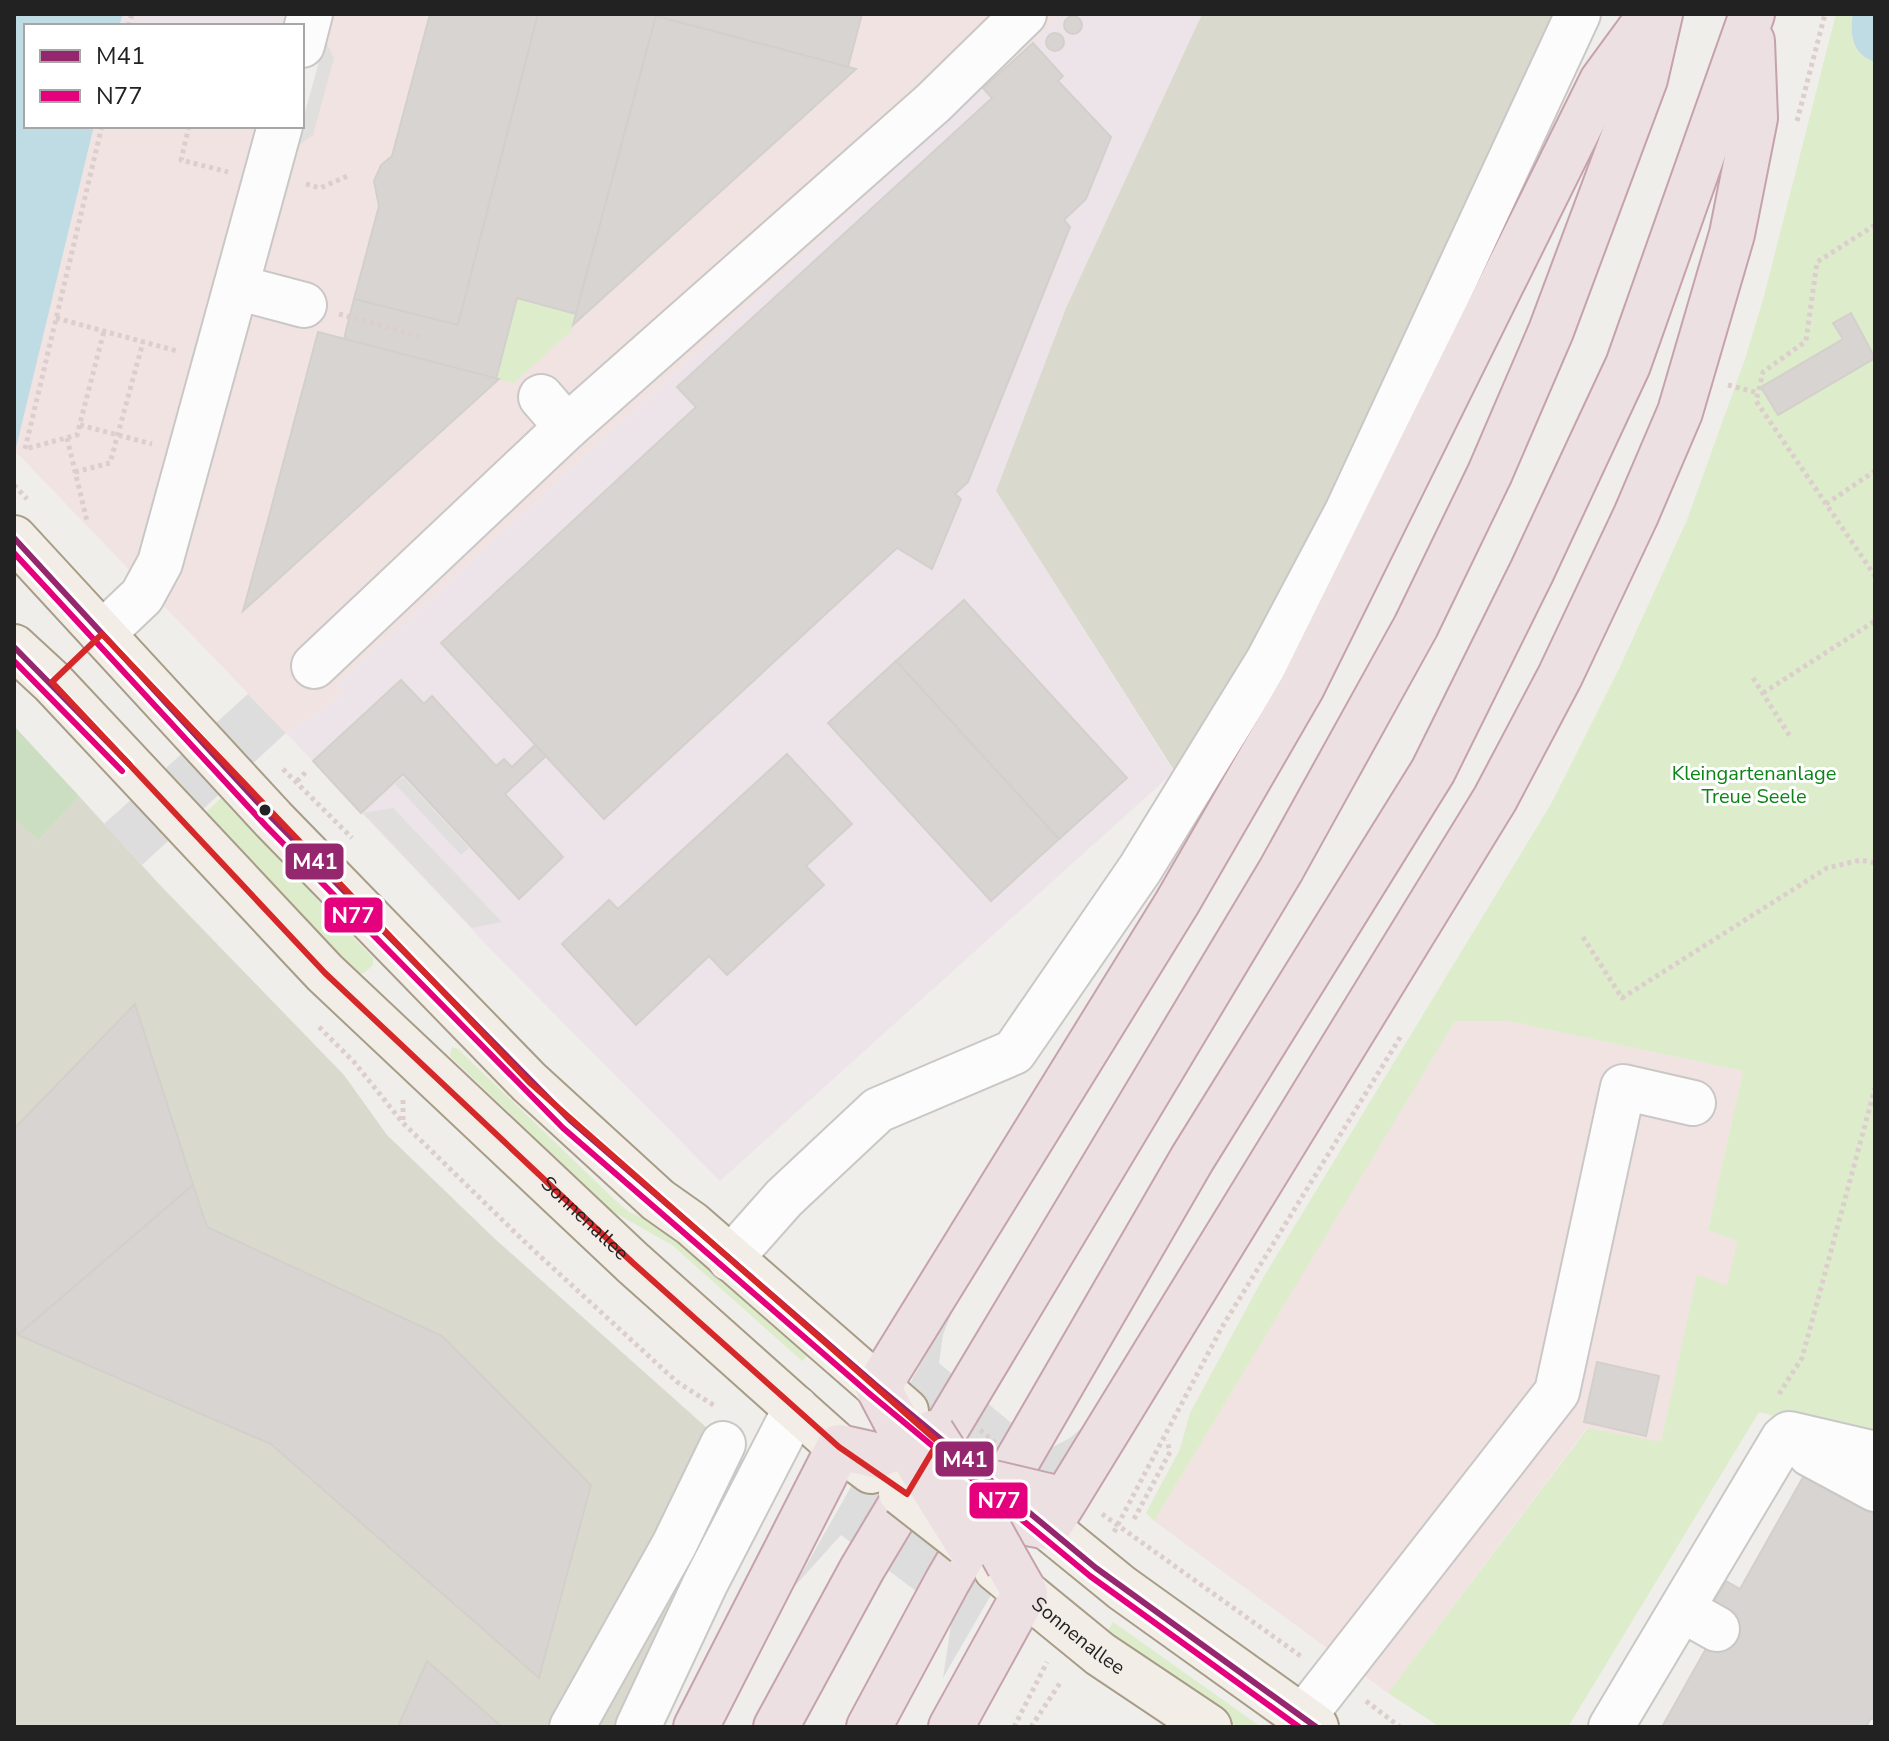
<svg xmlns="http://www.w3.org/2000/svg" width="1889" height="1741" font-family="'Nunito Sans',sans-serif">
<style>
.commercial{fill:#f1e3e1}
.industrial{fill:#ede4e9}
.construction{fill:#d9d9cd}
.grass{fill:#ddeccb}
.forest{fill:#cbdec1}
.parking{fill:#e0dfde}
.water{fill:#bfdbe3}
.pier{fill:#dedddd}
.building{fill:#d7d4d2;stroke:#d3d0cc;stroke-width:2}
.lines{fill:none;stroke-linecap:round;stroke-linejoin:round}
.minor-casing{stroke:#c9c8c7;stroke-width:48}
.major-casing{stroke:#a79c86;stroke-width:48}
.highway-casing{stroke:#c5a2ac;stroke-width:48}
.path{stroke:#dccecd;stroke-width:5;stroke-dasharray:4 4;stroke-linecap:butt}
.minor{stroke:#fdfcfc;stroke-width:44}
.major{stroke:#f3ede7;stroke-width:44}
.highway{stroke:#ece0e2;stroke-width:44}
.major-bridge-casing{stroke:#a79c86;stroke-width:48;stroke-linecap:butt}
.highway-bridge-casing{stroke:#c5a2ac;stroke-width:48;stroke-linecap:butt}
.path-bridge{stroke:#dccecd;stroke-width:5;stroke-dasharray:4 4;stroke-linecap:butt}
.major-bridge{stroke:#f3ede7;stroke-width:44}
.highway-bridge{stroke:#ece0e2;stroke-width:44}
.bus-1-casing{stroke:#fff;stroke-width:12}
.bus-2-casing{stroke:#fff;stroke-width:12}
.bus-1{stroke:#95276e;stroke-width:6}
.bus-2{stroke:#e5007d;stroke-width:6}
.marked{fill:none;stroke:#d62828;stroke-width:6;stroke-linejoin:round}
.bus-dot{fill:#222;stroke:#fff;stroke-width:3}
.labels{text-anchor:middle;stroke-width:6;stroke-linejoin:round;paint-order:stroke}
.park-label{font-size:20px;fill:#0c8416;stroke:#fff}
.street-label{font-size:20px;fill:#222;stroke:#fff}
.line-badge{stroke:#fff;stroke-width:3}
.badge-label{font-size:22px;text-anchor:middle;font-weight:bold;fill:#fff}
</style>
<rect width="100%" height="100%" fill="#f0eeeb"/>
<!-- commercial -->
<g class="commercial">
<path d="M332 14H1063L337 685 344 694 286 733 15 451 94 126H302V119L316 122 325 40Z"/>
<path d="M1455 1021H1508L1743 1071 1708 1230 1737 1241 1727 1287 1697 1275 1661 1443 1587 1428 1388 1693 1154 1521Z"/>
</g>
<!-- industrial -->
<g class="industrial">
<path d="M123 14H285L282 26H119Z"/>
<path d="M1063 14H1202L1066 308 996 491 1174 772 720 1181 496 955 286 733 344 694 337 685Z"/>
</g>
<!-- construction -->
<g class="construction">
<path d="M1202 14H1565L1384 398 1252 652 1175 772 996 491 1066 308Z"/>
<path d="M79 796 159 884 344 1075 387 1135 495 1239 744 1461 624 1727H14V818L38 841Z"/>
</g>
<!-- grass -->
<g class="grass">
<path d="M1836 14H1853C1849 33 1854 55 1875 62V1443L1759 1412 1568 1727H1440L1388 1693 1588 1428 1661 1442 1697 1274 1727 1286 1737 1241 1708 1230 1743 1071 1508 1021H1455L1154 1521 1146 1513 1180 1449 1190 1413 1263 1278 1551 804 1619 669 1687 520 1745 359 1764 296Z"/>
<path d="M517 298 576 314 572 330 514 383 496 379Z"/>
<path d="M221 798 373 958V965L364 973 358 974 206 812Z"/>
<path d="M452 1047 458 1049 615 1200 629 1212 666 1228 811 1352 802 1361 672 1245 610 1210 450 1056Z"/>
<path d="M1113 1622 1261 1727H1238L1105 1635Z"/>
</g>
<!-- forest -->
<path class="forest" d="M14 726 79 796 38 841 14 818Z"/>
<!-- parking -->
<g class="parking">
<path d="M325 40 334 58 313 135 295 148Z"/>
<path d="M403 777 469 848 461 855 395 784Z"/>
<path d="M393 808 502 922 472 928 363 813Z"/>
</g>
<!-- water -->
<g class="water">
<path d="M14 14H123L119 26H26V126H94L14 456Z"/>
<path d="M1853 14H1875V62C1853 55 1849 35 1853 14Z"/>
</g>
<!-- pier -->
<g class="pier">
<path d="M248 694 286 733 142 865 104 824Z"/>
<path d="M956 1302 943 1335 939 1363 1045 1451 1070 1438 1094 1417 943 1678 952 1618 841 1535 794 1587Z"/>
</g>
<!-- building -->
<g class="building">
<path d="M430 14H538L458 325 354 299 379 206 374 181 381 165 392 156Z"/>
<path d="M538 14H862L848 67 656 16 576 314 517 298 496 379 344 339 354 299 458 325Z"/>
<circle cx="1073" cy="25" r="9"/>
<path d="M656 16 856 69 573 325 576 314Z"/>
<circle cx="1055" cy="42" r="9"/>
<path d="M1033 43 1063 76 1058 81 1111 137 1086 199 1064 220 1070 227 968 482 955 494 961 499 932 569 897 548 604 819 441 643 696 407 677 387 992 98 983 88Z"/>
<path d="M1851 313 1875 358 1778 415 1761 387 1843 339 1833 323Z"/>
<path d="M318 332 499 379 243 611 268 520Z"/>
<path d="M964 600 1127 778 1059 839 896 661Z"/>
<path d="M896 661 1059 839 991 901 828 723Z"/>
<path d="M401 680 424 704 432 696 496 766 504 759 512 767 535 745 546 756 505 794 563 857 519 899 403 774 361 813 313 761Z"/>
<path d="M787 754 852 824 806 866 824 885 727 975 709 956 636 1025 562 944 609 900 618 909Z"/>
<path d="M135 1004 193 1185 18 1335 14 1322V1129Z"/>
<path d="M193 1185 207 1227 442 1336 591 1485 539 1678 271 1444 18 1335Z"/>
<path d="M1597 1362 1659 1376 1646 1436 1584 1422Z"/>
<path d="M1806 1472 1875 1511V1720L1871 1718 1866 1727H1662L1726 1613 1712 1605 1726 1581 1740 1589Z"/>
<path d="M427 1661 502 1727H398Z"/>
</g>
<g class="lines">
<defs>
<g id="minor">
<path d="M302 45 310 14"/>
<path d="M236 287 304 305"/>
<path d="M541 397 567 427"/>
<path d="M102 634 142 596 160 563 280 126"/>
<path d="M314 666 567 427 933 103 1024 14"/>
<path d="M730 1259 784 1198 878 1110 1014 1052 1140 869 1268 661 1347 512 1578 14"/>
<path d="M1810 1454 1875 1489"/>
<path d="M1683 1610 1717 1629"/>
<path d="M1303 1717 1557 1392 1623 1087 1693 1103"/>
<path d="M572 1727 674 1545 723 1444"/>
<path d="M638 1727 705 1584 796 1408"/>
<path d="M1611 1727 1783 1439 1789 1434 1875 1454"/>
</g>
<g id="major">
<path d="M14 538 273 819 529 1082 658 1200 692 1224 906 1411"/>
<path id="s1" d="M14 647 52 682 325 973 633 1263 839 1447 871 1471"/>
<path d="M1036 1518 1122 1588 1316 1727"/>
<path id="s2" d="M996 1569 1100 1654 1209 1727"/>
</g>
<g id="highway">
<path d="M919 1465 878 1387 1177 903 1302 687 1602 81 1651 14"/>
<path d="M1032 1524 1048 1527 1065 1500 1495 799 1560 676 1636 515 1680 412 1732 234 1755 118 1752 41"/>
<path d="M696 1727 839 1447 919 1465"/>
<path d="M776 1727 862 1569 1281 870 1416 626 1490 473 1551 331 1645 79 1660 14"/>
<path d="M869 1727 947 1582 1192 1159 1433 771 1532 571 1628 365 1752 14"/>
<path d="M951 1727 1025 1593 1009 1565"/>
</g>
</defs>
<!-- minor casing -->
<use href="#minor" class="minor-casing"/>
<!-- major casing -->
<use href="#major" class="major-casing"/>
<!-- highway casing -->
<use href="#highway" class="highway-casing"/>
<!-- path -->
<g class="path">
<path d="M128 26 132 14"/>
<path d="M1797 121 1825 14"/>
<path d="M102 126 25 449 77 435 104 331"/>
<path d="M189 126 181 160 228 172"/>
<path d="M306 184 320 188 350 175"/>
<path d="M1875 225 1817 262 1806 341 1763 372 1756 401 1875 576"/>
<path d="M339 314 422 337"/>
<path d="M56 318 177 351"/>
<path d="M1728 385 1758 393"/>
<path d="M80 425 152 444"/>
<path d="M67 438 87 521"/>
<path d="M75 472 110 463 143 342"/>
<path d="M14 485 27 499"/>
<path d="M1826 504 1875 471"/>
<path d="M1753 678 1791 738"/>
<path d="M1763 693 1875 621"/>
<path d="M283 769 352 838"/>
<path d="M297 781 306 772"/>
<path d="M1583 937 1622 998 1827 868 1861 860 1875 863"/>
<path d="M319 1027 354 1062 403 1123 528 1245 677 1382 715 1406"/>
<path d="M403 1100V1122"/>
<path d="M1779 1394 1802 1358 1875 1088"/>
<path d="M1102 1514 1302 1657"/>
<path d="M1134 1519 1170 1452 1167 1440"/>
<path d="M1114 1532 1222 1327 1401 1036"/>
<path d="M1366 1701 1400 1727"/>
<path d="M1014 1727 1047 1662"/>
<path d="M1031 1727 1060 1683"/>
</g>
<!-- minor -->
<use href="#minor" class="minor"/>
<!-- major -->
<use href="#major" class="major"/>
<!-- highway -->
<use href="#highway" class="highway"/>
<defs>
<path id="major-bridge" d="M901 1493 965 1543"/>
<g id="highway-bridge">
<path d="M932 1433 959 1475"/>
<path d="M919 1465 970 1547"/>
<path d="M993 1483 1048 1496"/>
<path d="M979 1511 1009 1565"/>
</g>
</defs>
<!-- major-bridge casing -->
<use href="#major-bridge" class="major-bridge-casing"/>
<!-- highway-bridge casing -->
<use href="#highway-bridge" class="highway-bridge-casing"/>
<!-- path-bridge -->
<path class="path-bridge" d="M980 1430 997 1444"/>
<!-- major-bridge -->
<use href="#major-bridge" class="major-bridge"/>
<!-- highway-bridge -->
<use href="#highway-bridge" class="highway-bridge"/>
<defs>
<g id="bus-1">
<path d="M14 538 273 819 570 1120 878 1387 1096 1568 1316 1727"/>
<path d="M14 647 129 764"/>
</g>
<g id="bus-2">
<path d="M14 553 266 826 563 1128 871 1395 1090 1576 1299 1727"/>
<path d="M14 661 122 771"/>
</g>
</defs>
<!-- bus-1 casing -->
<use href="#bus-1" class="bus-1-casing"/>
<!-- bus-2 casing -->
<use href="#bus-2" class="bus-2-casing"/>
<!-- bus-1 -->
<use href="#bus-1" class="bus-1"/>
<!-- bus-2 -->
<use href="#bus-2" class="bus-2"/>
</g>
<!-- marked area -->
<path class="marked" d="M102 634 529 1082 938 1442 907 1494 839 1447 633 1263 325 973 52 682Z"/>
<!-- markers -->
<circle class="bus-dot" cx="265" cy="810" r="7"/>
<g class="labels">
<!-- park labels -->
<g class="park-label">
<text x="1754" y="780">Kleingartenanlage<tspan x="1754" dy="23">Treue Seele</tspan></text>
</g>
<!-- street labels -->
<g class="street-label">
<text dy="7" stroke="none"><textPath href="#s1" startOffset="808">Sonnenallee</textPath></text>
<text dy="7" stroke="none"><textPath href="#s2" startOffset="106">Sonnenallee</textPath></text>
</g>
</g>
<g class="line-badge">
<rect x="284" y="842" width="61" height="39" rx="8" fill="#95276e"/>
<rect x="323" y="896" width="61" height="38" rx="8" fill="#e5007d"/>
<rect x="934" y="1440" width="61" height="38" rx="8" fill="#95276e"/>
<rect x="968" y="1481" width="61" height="39" rx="8" fill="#e5007d"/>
</g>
<g class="badge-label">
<text x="315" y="869">M41</text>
<text x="353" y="923">N77</text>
<text x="965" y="1467">M41</text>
<text x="999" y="1508">N77</text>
</g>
<!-- border -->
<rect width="1889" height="1741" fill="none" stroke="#222222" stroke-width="32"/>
<!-- legend -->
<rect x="24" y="24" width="280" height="104" fill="#ffffff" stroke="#a7a7a7" stroke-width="2"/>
<rect x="40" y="50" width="40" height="12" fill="#95276e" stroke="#a7a7a7" stroke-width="2"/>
<text x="96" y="64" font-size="24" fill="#222222">M41</text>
<rect x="40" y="90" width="40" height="12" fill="#e5007d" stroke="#a7a7a7" stroke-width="2"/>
<text x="96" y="104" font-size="24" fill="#222222">N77</text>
</svg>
